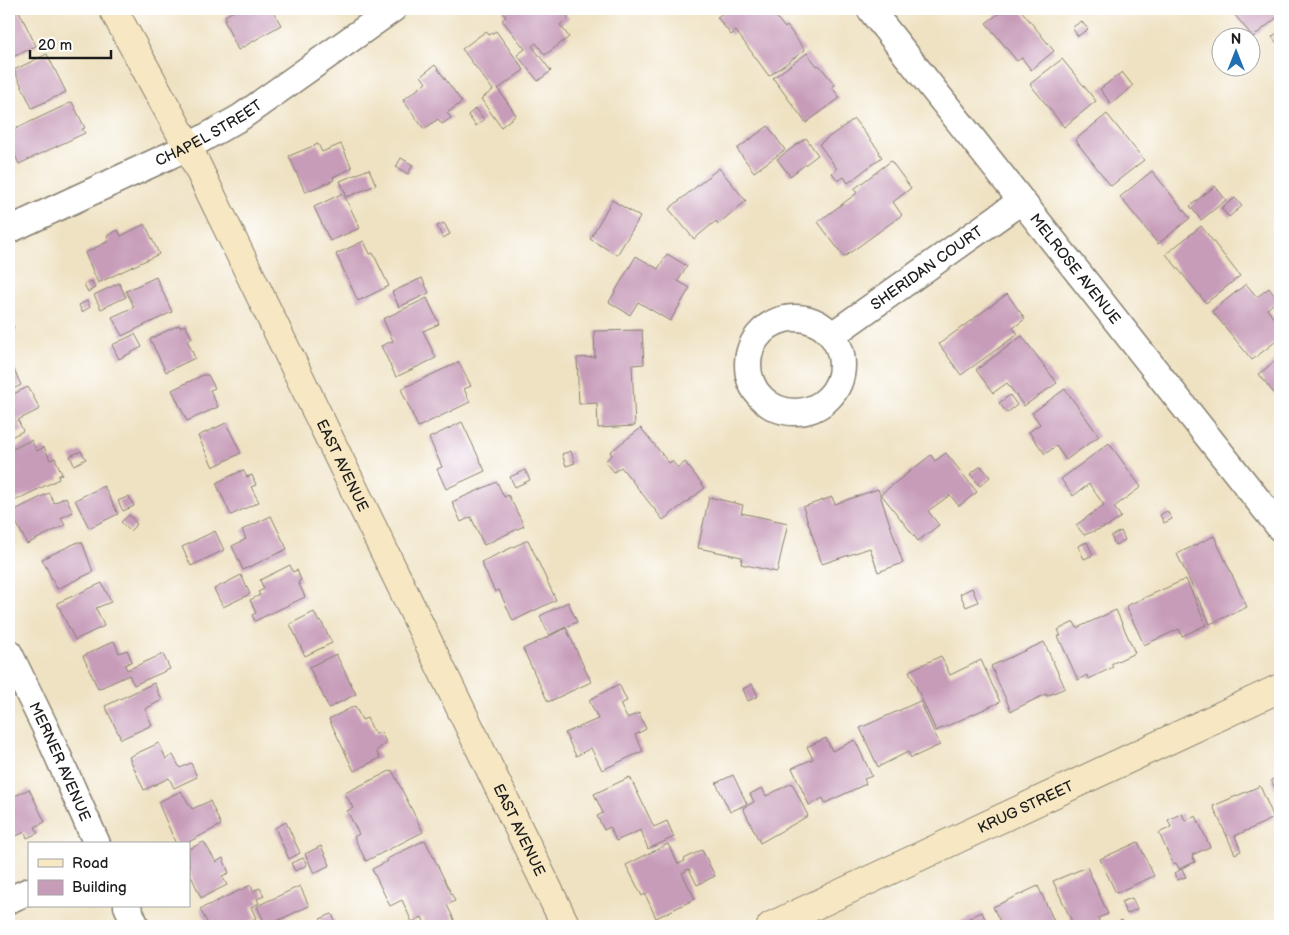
<svg xmlns="http://www.w3.org/2000/svg" width="1289" height="935" font-family="'Balsamiq Sans',sans-serif">
<style>
.building{fill:#c79cb9}
.lines{fill:none;stroke-linecap:round;stroke-linejoin:round}
.street-casing{stroke:#867f70;stroke-width:29}
.secondary-casing{stroke:#867f70;stroke-width:30}
.street{stroke:#fff;stroke-width:26}
.secondary{stroke:#f7e8c3;stroke-width:28}
.labels{text-anchor:middle;stroke-width:4;stroke-linejoin:round;paint-order:stroke}
.street-label{font-size:15px;fill:#1c1c1c;stroke:#fff}
</style>
<rect width="100%" height="100%" fill="#fff"/>
<filter id="ink" filterUnits="userSpaceOnUse"><feTurbulence type="fractalNoise" baseFrequency=".02" numOctaves="2"/><feDisplacementMap in="SourceGraphic" scale="10" xChannelSelector="R" yChannelSelector="G"/><feConvolveMatrix kernelMatrix="1 2 1 2 8 2 1 2 1" color-interpolation-filters="sRGB"/></filter>
<filter id="wash" filterUnits="userSpaceOnUse"><feTurbulence type="fractalNoise" baseFrequency=".0096" numOctaves="4" result="noise"/><feDisplacementMap in="SourceGraphic" scale="20" xChannelSelector="R" yChannelSelector="G"/><feGaussianBlur stdDeviation="1.12" result="paint"/><feColorMatrix in="noise" values="0 0 0 0 0 0 0 0 0 0 0 0 0 0 0 0 0 1.4 0 .05"/><feComposite in="paint" operator="in"/></filter>
<g filter="url(#wash)">
<rect width="100%" height="100%" fill="#efe2c3"/>
<g id="blocks">
<!-- building -->
<g class="building">
<path d="M14 9H18L36 46 9 59V11Z"/>
<path d="M237 9H272L281 25 238 50 224 20 226 19 225 16Z"/>
<path d="M508 9H561L569 18 560 25 569 37 545 55 536 43 532 46 551 71 538 81 517 55 525 49 502 20 506 17 503 13Z"/>
<path d="M729 9H770L785 28 787 26 805 50 769 76 736 31 731 35 717 17Z"/>
<path d="M1005 9H1020L1054 51 1031 70 1022 58 1017 61 986 23Z"/>
<path d="M1230 9H1280V15L1253 37Z"/>
<path d="M1081 21 1088 29 1078 36 1072 28Z"/>
<path d="M1280 30V47L1272 37Z"/>
<path d="M486 31 489 35 496 31 524 70 498 89 516 115 501 127 481 99 493 90 462 49Z"/>
<path d="M807 53 817 66 819 65 835 85 832 87 840 98 806 123 773 78Z"/>
<path d="M47 54 66 92 32 108 14 70Z"/>
<path d="M1062 59 1096 101 1064 127 1030 84Z"/>
<path d="M435 65 462 102 447 113 451 118 442 124 438 119 424 129 403 100 426 83 421 76Z"/>
<path d="M1122 72 1133 86 1111 104 1100 89Z"/>
<path d="M72 102 85 128 82 129 85 133 19 164 9 143V132Z"/>
<path d="M476 108 484 120 476 126 468 115Z"/>
<path d="M1107 114 1144 160 1111 186 1075 140Z"/>
<path d="M854 119 880 152 879 153 882 157 848 183 844 177 838 181 832 173 837 169 819 144Z"/>
<path d="M768 126 785 150 754 172 737 149Z"/>
<path d="M806 138 818 155 790 176 777 159Z"/>
<path d="M318 144 322 152 341 144 352 168 333 177 334 180 305 192 289 156Z"/>
<path d="M401 158 413 165 408 174 396 167Z"/>
<path d="M891 161 911 188 893 202 902 215 844 257 818 222 857 193 854 189Z"/>
<path d="M719 168 746 201 718 224 716 221 694 239 669 209Z"/>
<path d="M369 169 376 185 347 197 340 181Z"/>
<path d="M1152 171 1190 218 1158 244 1120 197Z"/>
<path d="M1215 186 1226 200 1201 220 1190 206Z"/>
<path d="M343 193 360 228 330 241 314 207Z"/>
<path d="M1235 198 1242 206 1229 217 1221 208Z"/>
<path d="M612 200 640 217 617 255 590 239Z"/>
<path d="M444 223 450 234 443 238 437 226Z"/>
<path d="M145 224 159 254 98 283 85 253 109 241 107 236 118 230 121 236Z"/>
<path d="M1201 226 1240 276 1206 303 1166 254Z"/>
<path d="M364 241 370 254 373 253 389 286 358 301 336 254Z"/>
<path d="M667 254 687 266 678 281 690 288 670 321 638 302 630 315 609 302 636 256 658 269Z"/>
<path d="M156 277 172 312 122 336 112 317 134 307 126 291Z"/>
<path d="M422 278 429 293 399 307 392 292Z"/>
<path d="M92 281 95 288 88 292 84 284Z"/>
<path d="M119 283 126 297 101 309 94 295Z"/>
<path d="M1246 284 1257 297 1269 288 1278 300 1267 309 1275 320 1278 317 1280 320V338L1252 360 1212 311Z"/>
<path d="M1007 294 1025 319 1013 328 1018 334 961 375 939 344Z"/>
<path d="M427 298 439 324 423 331 436 358 396 377 381 346 393 341 383 319Z"/>
<path d="M87 301 90 307 82 312 79 305Z"/>
<path d="M9 317 14 328 9 331Z"/>
<path d="M179 325 180 327 185 325 192 338 187 340 195 358 166 372 150 339Z"/>
<path d="M642 330 644 364 632 365 635 426 598 428 597 403 579 404 577 358 595 357 594 331Z"/>
<path d="M135 334 142 347 119 359 112 345Z"/>
<path d="M1022 336 1057 383 1024 406 1007 383 993 393 976 370Z"/>
<path d="M1280 357V401L1259 374Z"/>
<path d="M459 362 471 386 464 389 470 402 418 427 401 389Z"/>
<path d="M13 367 21 385 9 391V369Z"/>
<path d="M203 375H208L215 388 210 390 218 407 187 421 172 390Z"/>
<path d="M28 387 40 409 18 420 23 431 9 438V396Z"/>
<path d="M1065 389 1099 436 1066 460 1056 446 1045 454 1029 432 1040 424 1032 413Z"/>
<path d="M1010 395 1017 405 1007 413 999 403Z"/>
<path d="M462 422 485 471 446 489 437 469 442 467 429 438Z"/>
<path d="M226 423 241 453 213 467 198 436Z"/>
<path d="M641 428 669 463 672 461 678 468 685 462 705 488 663 520 621 467 614 472 605 461 612 455 610 452Z"/>
<path d="M31 440 37 451 44 447 50 460 55 458 62 474 58 476 59 479 14 501 9 489V451Z"/>
<path d="M1109 443 1141 487 1114 507 1121 517 1110 525 1084 535 1076 525 1104 505 1089 484 1073 496 1061 479Z"/>
<path d="M81 451 86 459 74 465 70 456Z"/>
<path d="M571 451 575 463 566 466 562 454Z"/>
<path d="M946 453 977 492 959 506 950 495 928 511 939 525 918 541 881 494 931 455 935 461Z"/>
<path d="M981 466 990 477 980 486 970 474Z"/>
<path d="M243 470 247 477 252 475 256 485 251 487 259 502 231 515 216 483Z"/>
<path d="M525 470 530 480 515 487 510 477Z"/>
<path d="M497 482 504 497 508 495 513 504 524 526 484 545 471 517 461 522 452 502Z"/>
<path d="M104 486 118 514 89 528 75 500Z"/>
<path d="M878 489 903 563 878 572 870 548 822 564 803 507 832 497 835 504Z"/>
<path d="M49 493 54 503 66 497 73 512 61 518 65 525 27 544 11 512Z"/>
<path d="M129 496 134 506 123 511 118 501Z"/>
<path d="M709 497 743 505 741 513 788 523 777 572 741 564 742 557 698 548Z"/>
<path d="M1167 511 1172 519 1164 523 1160 515Z"/>
<path d="M129 515 137 524 130 531 121 522Z"/>
<path d="M271 516 287 549 243 570 232 546 246 539 242 530Z"/>
<path d="M215 531 224 550 191 566 182 547Z"/>
<path d="M1121 531 1125 540 1115 545 1111 536Z"/>
<path d="M1214 536 1247 607 1210 624 1177 554Z"/>
<path d="M528 540 556 600 513 621 499 590 495 592 481 562Z"/>
<path d="M78 542H82L93 572 57 589 42 559Z"/>
<path d="M1087 542 1093 555 1084 559 1078 546Z"/>
<path d="M290 565 293 572 297 570 301 580 298 582 305 597 255 621 252 615 256 613 250 600 260 595 258 592 264 589 260 580Z"/>
<path d="M241 575 250 594 223 607 214 589Z"/>
<path d="M1186 579 1206 625 1182 636 1179 629 1144 645 1126 606Z"/>
<path d="M102 583 111 602 96 608 104 626 75 640 57 603Z"/>
<path d="M972 588 978 602 966 607 960 594Z"/>
<path d="M568 602 577 622 549 635 540 616Z"/>
<path d="M1116 610 1135 653 1111 664 1113 667 1089 679 1087 675 1078 680 1058 636H1061L1058 630 1074 622 1077 628Z"/>
<path d="M314 612 319 622 321 621 332 643 305 656 290 624Z"/>
<path d="M566 628 591 682 548 702 523 649Z"/>
<path d="M114 641 119 653 127 650 132 661 125 665 127 670 163 654 170 669 134 685 129 675 98 689 83 656Z"/>
<path d="M1044 642 1065 688 1047 696 1046 694 1011 711 991 666Z"/>
<path d="M336 654 356 694 329 708 309 667Z"/>
<path d="M941 656 950 675 981 660 1000 702 936 731 909 671Z"/>
<path d="M154 683 162 700 145 709 152 725 121 739 105 706Z"/>
<path d="M619 684 627 701 620 704 627 718 639 713 646 729 635 735 643 751 602 770 591 748 576 756 565 733 598 719 589 700Z"/>
<path d="M752 684 758 696 748 701 743 689Z"/>
<path d="M920 701 940 745 911 758 908 752 878 767 860 728Z"/>
<path d="M355 706 362 720 367 718 375 734 381 732 386 743 376 751 380 758 354 771 329 719Z"/>
<path d="M826 738 832 751 855 740 872 776 864 779 866 784 825 803 823 798 809 805 792 768 813 759 807 747Z"/>
<path d="M159 743 166 759 173 755 180 768 191 763 197 777 174 788 169 778 144 790 129 757Z"/>
<path d="M392 770 423 832 366 861 354 837 359 834 347 811 353 808 345 793Z"/>
<path d="M733 775 747 804 730 812 716 783Z"/>
<path d="M1280 776V799L1271 780Z"/>
<path d="M630 777 654 827 667 821 674 837 648 849 641 830 616 841 610 827 604 830 597 816 603 813 594 794Z"/>
<path d="M792 783 808 816 760 843 743 808 754 802 750 794 762 788 766 796Z"/>
<path d="M1260 786 1274 818 1235 836 1241 851 1235 854 1213 806Z"/>
<path d="M29 789 45 822 35 827 38 833 27 838 25 832 16 836 9 822V799Z"/>
<path d="M181 791 192 809 210 801 221 825 185 844H176L158 802Z"/>
<path d="M1182 813 1185 821 1196 816 1210 847 1192 855 1195 862 1179 869 1176 863 1173 864 1159 833 1171 827 1168 820Z"/>
<path d="M286 822 300 853 289 859 275 828Z"/>
<path d="M425 840 455 901 447 905 457 926H426L422 917 412 922 402 900 390 906 372 869 388 861 387 859Z"/>
<path d="M204 842 216 862 223 858 229 873 222 876 227 885 201 898 189 871V849Z"/>
<path d="M1138 842 1154 876 1116 893 1100 859Z"/>
<path d="M668 844 678 864 685 861 684 859 702 850 715 876 697 885 689 869 682 873 695 899 656 918 645 894 642 896 626 865Z"/>
<path d="M321 846 330 865 314 873 305 854Z"/>
<path d="M303 858 307 865 295 871 291 863Z"/>
<path d="M1087 867 1108 914 1098 918 1101 926H1088L1086 923 1074 926 1053 881Z"/>
<path d="M1182 869 1186 877 1177 880 1174 873Z"/>
<path d="M251 885 253 891 260 888 264 896 257 899 259 903 251 907 256 918 239 926H209L200 909Z"/>
<path d="M300 886 309 906 266 926 257 906Z"/>
<path d="M1038 886 1054 921 1041 926H1002L993 907Z"/>
<path d="M1132 898 1137 909 1127 914 1121 902Z"/>
<path d="M982 912 988 926H952Z"/>
<path d="M332 914 337 926H323L320 919Z"/>
<path d="M1122 920 1124 926H1109Z"/>
</g>
</g>
</g>
<g filter="url(#ink)">
<use href="#blocks" fill-opacity="0" stroke="#867f70" stroke-width="1"/>
<g class="lines">
<defs>
<g id="street">
<path id="s1" d="M870 9 1280 528"/>
<path id="s2" d="M9 230 188 147 241 117 393 9"/>
<circle cx="795" cy="365" r="47"/>
<path id="s3" d="M832 335 1021 201"/>
<path id="s4" d="M9 653 46 729 97 844"/>
<path d="M9 900 29 891"/>
<path d="M127 906 136 926"/>
</g>
<g id="secondary">
<path id="s5" d="M113 9 188 147 566 926"/>
<path id="s6" d="M771 926 1280 688"/>
</g>
</defs>
<!-- street casing -->
<use href="#street" class="street-casing"/>
<!-- secondary casing -->
<use href="#secondary" class="secondary-casing"/>
<!-- street -->
<use href="#street" class="street"/>
<!-- secondary -->
<use href="#secondary" class="secondary"/>
</g>
</g>
<g class="labels">
<!-- street labels -->
<g class="street-label">
<text dy="5" stroke="none"><textPath href="#s2" startOffset="222">CHAPEL STREET</textPath></text>
<text dy="5" stroke="none"><textPath href="#s3" startOffset="116">SHERIDAN COURT</textPath></text>
<text dy="5" stroke="none"><textPath href="#s1" startOffset="331">MELROSE AVENUE</textPath></text>
<text dy="5" stroke="none"><textPath href="#s5" startOffset="511">EAST AVENUE</textPath></text>
<text dy="5" stroke="none"><textPath href="#s4" startOffset="120">MERNER AVENUE</textPath></text>
<text dy="5" stroke="none"><textPath href="#s6" startOffset="281">KRUG STREET</textPath></text>
<text dy="5" stroke="none"><textPath href="#s5" startOffset="916">EAST AVENUE</textPath></text>
</g>
</g>
<!-- margin -->
<rect width="1289" height="935" fill="none" stroke="#fff" stroke-width="30"/>
<!-- legend -->
<rect x="28" y="842" width="162" height="65" fill="#ffffff" stroke="#a4a4a4"/>
<rect x="38" y="859" width="25" height="8" fill="#f7e8c3" stroke="#a4a4a4"/>
<text x="72" y="868" font-size="15" fill="#1c1c1c">Road</text>
<rect x="38" y="880" width="25" height="15" fill="#c79cb9" stroke="#a4a4a4"/>
<text x="72" y="892" font-size="15" fill="#1c1c1c">Building</text>
<!-- north arrow -->
<g transform="translate(1236 52)"><circle r="24" fill="#ffffff" stroke="#a4a4a4"/>
<path d="M0-4L9 19L0 12L-9 19Z" fill="#1f6fb2"/>
<text y="-8" font-size="14" font-weight="bold" text-anchor="middle" fill="#1c1c1c">N</text>
</g>
<!-- scale -->
<path d="M30 50v8h81v-8" fill="none" stroke="#1c1c1c" stroke-width="2.5"/>
<text x="38" y="50" font-size="15" fill="#1c1c1c" stroke="#ffffff" stroke-width="4" paint-order="stroke">20 m</text>
</svg>
